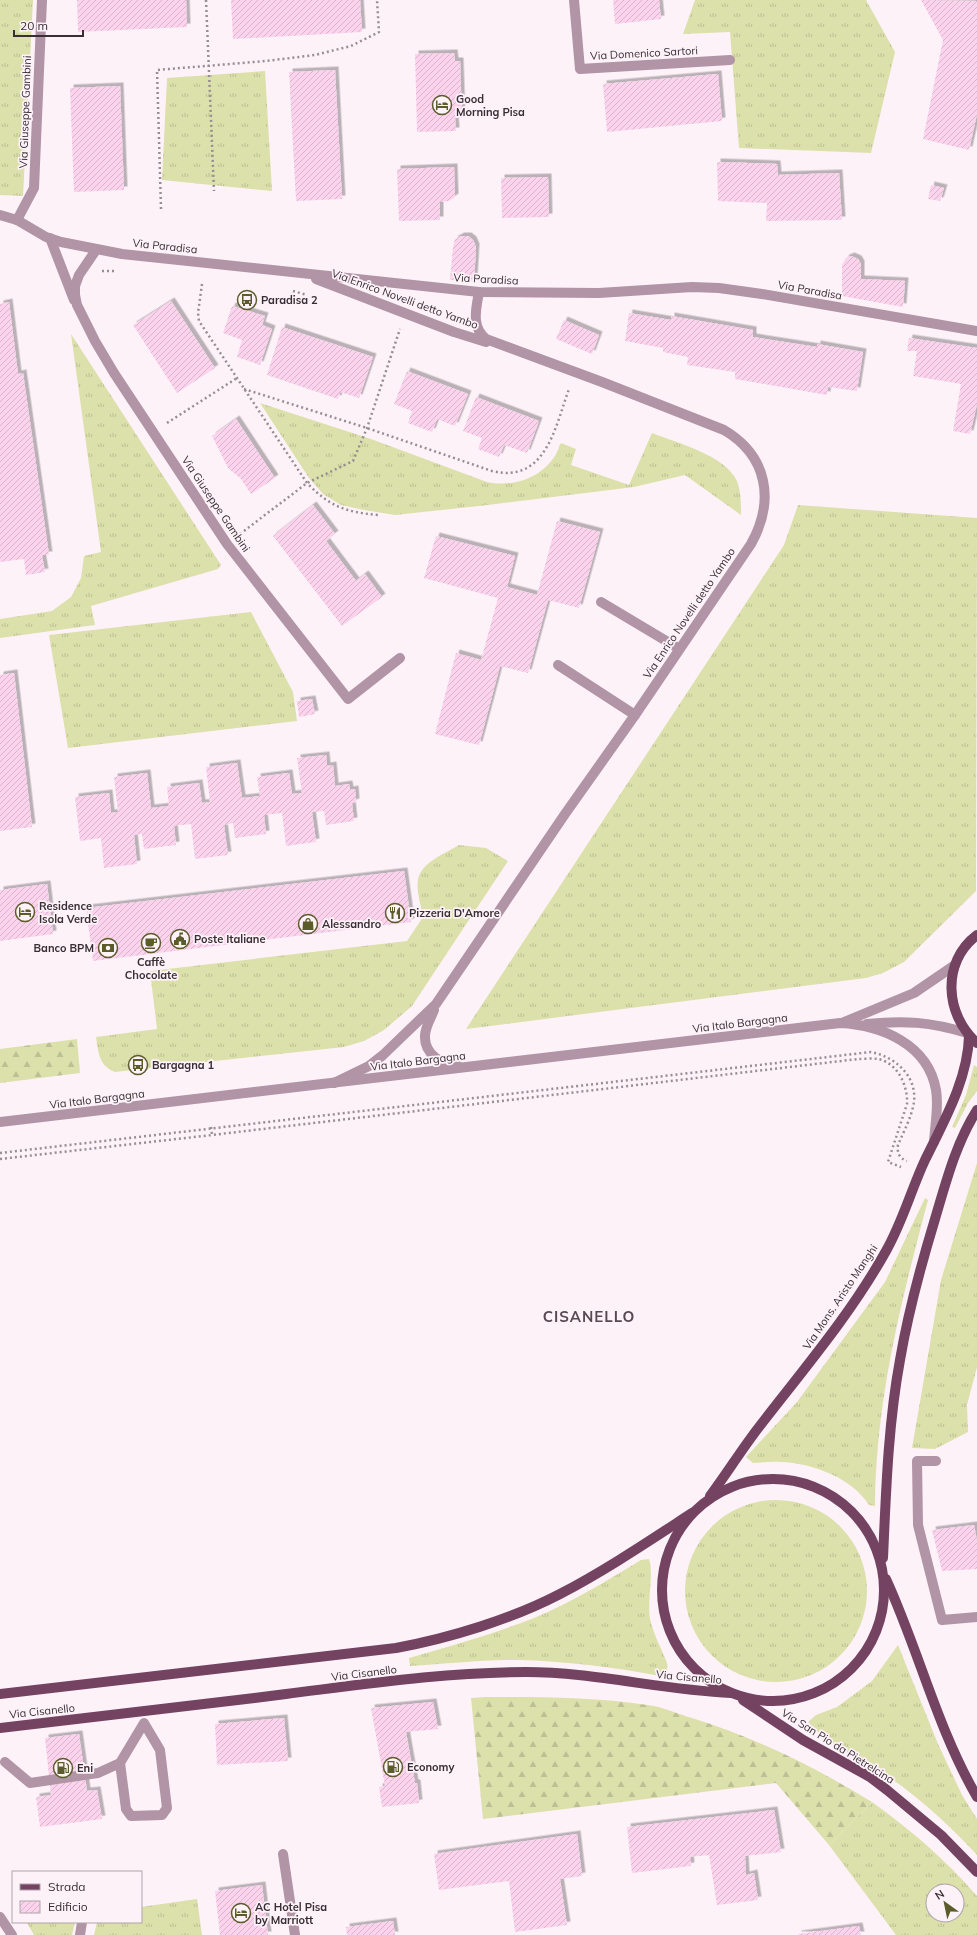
<svg xmlns="http://www.w3.org/2000/svg" width="977" height="1935" font-family="Mulish,sans-serif">
<style>
.grass{fill:url(#grass-tufts);fill-rule:evenodd}
.forest{fill:url(#forest-firs)}
.building{fill:url(#building-hatch);filter:url(#shadow)}
.lines{fill:none;stroke-linecap:round;stroke-linejoin:round}
.path{stroke:#978d93;stroke-width:2.5;stroke-dasharray:2 3;stroke-linecap:butt}
.minor{stroke:#b194a5;stroke-width:10}
.major{stroke:#744362;stroke-width:10}
.labels{text-anchor:middle;stroke-width:3.5;stroke-linejoin:round;paint-order:stroke}
.street-label{font-size:11px;fill:#372f34;stroke:#fef2f9}
.poi-label{font-size:11px;font-weight:bold;fill:#372f34;stroke:#fef2f9;text-anchor:start}
.district-label{font-size:15px;font-weight:bold;letter-spacing:1px;fill:#584851;stroke:#fef2f9}
</style>
<defs>
<pattern id="grass-tufts" width="24" height="20" patternUnits="userSpaceOnUse"><rect width="24" height="20" fill="#dce0ab"/><path d="M3 7l-1-3M5 7V3M7 7l1-3M15 17l-1-3M17 17v-4M19 17l1-3" fill="none" stroke="#bdc094"/></pattern>
<pattern id="forest-firs" width="22" height="20" patternUnits="userSpaceOnUse"><rect width="22" height="20" fill="#dce0ab"/><path d="M5 1l3.5 6h-7zM16 11l3.5 6h-7z" fill="#bdc094"/></pattern>
<pattern id="building-hatch" width="6" height="6" patternUnits="userSpaceOnUse"><rect width="6" height="6" fill="#fcd3ec"/><path d="M-1 1l2-2M0 6l6-6M5 7l2-2" fill="none" stroke="#d9b5cb"/></pattern>
<filter id="shadow"><feDropShadow dx="3.5" dy="-3.5" stdDeviation="0" flood-color="#0004"/></filter>
</defs>
<rect width="100%" height="100%" fill="#fef2f9"/>
<!-- grass -->
<g class="grass">
<path d="M0 0H33L23 196 0 195Z"/>
<path d="M695 0H866L895 52 871 153 739 148 730 32 683 34Z"/>
<path d="M265 71 272 191 162 180 167 78Z"/>
<path d="M71 334 221 565 218 569 91 606 95 625 0 638V619L52 611 71 597 81 578 84 556 101 552Z"/>
<path d="M260 403 371 439 487 482C510 487 537 480 552 460 556 456 558 449 561 443L576 449 571 465 629 485 652 433C677 443 725 455 737 481 741 492 741 503 741 515L685 475 634 487 479 506 395 515 364 510 341 505 323 494 309 478Z"/>
<path d="M798 505 977 518 976 891 904 962 883 973 866 978 466 1029 784 545Z"/>
<path d="M251 612 293 692 297 721 68 748 49 635Z"/>
<path d="M459 845 486 848 508 861 412 1006 384 1030 364 1041 344 1047 115 1072C99 1066 98 1052 96 1037L157 1029 150 971 407 941 423 917C421 905 416 891 418 880 420 863 446 853 459 845Z"/>
<path d="M974 1065 977 1067V1091L968 1103 955 1128 952 1127 966 1095Z"/>
<path d="M977 1163V1367L967 1405 968 1432 935 1449 912 1448 941 1280Z"/>
<path d="M925 1198 928 1200C901 1302 876 1399 875 1506L869 1505C852 1478 812 1463 781 1462 771 1461 762 1463 753 1463L746 1457 797 1402 885 1282Z"/>
<circle cx="776" cy="1591" r="91"/>
<path d="M649 1559C654 1575 647 1599 650 1619 654 1636 661 1647 667 1663 668 1665 667 1669 667 1672L660 1676C613 1667 565 1661 517 1660 481 1660 445 1664 410 1666L409 1658C451 1646 493 1634 534 1618 571 1603 606 1581 641 1560Z"/>
<path d="M898 1645 938 1744 962 1795 977 1819V1855C949 1825 918 1796 883 1773 857 1757 828 1745 808 1722L816 1715 837 1707 872 1681Z"/>
<path d="M872 1802C912 1831 945 1859 977 1896V1935H896L829 1845ZM933 1891H957V1915H933Z"/>
<path d="M197 1899 202 1935H94L97 1922H141V1907Z"/>
<path d="M35 1922H75L72 1935H34L27 1923Z"/>
</g>
<!-- forest -->
<g class="forest">
<path d="M77 1039 80 1073 0 1083V1049Z"/>
<path d="M485 1697C540 1697 594 1697 648 1705 663 1707 678 1714 692 1718 756 1738 815 1767 872 1802L829 1845 776 1783 483 1819 471 1698Z"/>
</g>
<!-- building -->
<g class="building">
<path d="M77 0H186L187 27 78 32Z"/>
<path d="M231 0H360L362 32 233 39Z"/>
<path d="M613 0H659L661 19 615 24Z"/>
<path d="M921 0 977 1V114L969 150 923 139 943 40Z"/>
<path d="M454 53 455 61H460L462 118H455L456 131 417 132 415 54Z"/>
<path d="M335 70 342 199 296 201 289 72Z"/>
<path d="M718 74 722 121 607 132 603 84Z"/>
<path d="M120 86 124 190 74 192 70 88Z"/>
<path d="M717 162 777 164 778 175 839 173 842 220 766 221 767 203 718 201Z"/>
<path d="M454 167 455 197 449 201 440 202V220L399 221 397 169Z"/>
<path d="M548 177 549 217 502 218 501 178Z"/>
<path d="M931 185 944 188 940 201 928 199Z"/>
<path d="M461 236H468L473 240 476 247 474 281 450 280 453 247 455 239Z"/>
<path d="M851 256 858 259 861 264V279L905 281 903 307 842 296V265L846 258Z"/>
<path d="M171 301 215 368 177 393 133 325Z"/>
<path d="M9 302 18 374 23 373 49 555H42L45 572 26 575 24 559 0 562V304Z"/>
<path d="M232 306 265 316 262 325 272 329 260 365 237 357 242 340 223 333Z"/>
<path d="M629 313 671 320V316L753 330V337L817 347V344L863 352 857 391 828 387 827 395 735 379V372L687 365 688 357 663 352V348L625 341Z"/>
<path d="M564 320 599 335 592 354 556 339Z"/>
<path d="M282 327 373 357 359 398 340 392 338 399 267 375Z"/>
<path d="M909 338 977 348V404L970 434 953 431 961 384 913 376 917 351H907Z"/>
<path d="M407 371 468 394 455 426 437 419 432 432 408 423 412 411 394 404Z"/>
<path d="M476 397 539 421 527 453 504 445 499 457 478 449 482 438 463 431Z"/>
<path d="M236 419 275 478 251 494 241 479 228 468 212 436Z"/>
<path d="M313 505 335 534 326 541 356 581 365 574 382 597 342 626 273 536Z"/>
<path d="M557 521 600 532 579 608 548 600 528 673 500 666 479 745 435 734 456 653 481 660 498 598 424 578 436 536 515 556 507 587 537 595Z"/>
<path d="M14 673 32 827 0 831V675Z"/>
<path d="M312 699 315 714 299 717 297 701Z"/>
<path d="M326 755 327 766 333 765 335 786 349 784 350 790 355 789 356 802 352 803 354 821 326 825 324 811 312 812 316 842 286 846 282 813 264 815 266 834 235 838 233 823 224 825 228 855 195 859 191 824 174 826 176 845 144 849 142 834 134 835 137 864 104 868 101 838 80 841 75 797 109 793 111 813 118 812 114 777 147 773 151 808 169 806 167 787 199 783 202 803 210 802 206 767 237 763 242 798 260 796 257 777 289 773 292 794 302 793 297 758Z"/>
<path d="M404 871 411 922 93 961 86 908Z"/>
<path d="M47 884 53 934 0 941V890Z"/>
<path d="M974 1525 977 1541V1569L942 1571 932 1530Z"/>
<path d="M433 1702 438 1729 406 1732 415 1783H417L419 1803 382 1807 379 1787 385 1786 371 1708Z"/>
<path d="M284 1718 288 1761 217 1765 215 1724Z"/>
<path d="M79 1734 87 1791 97 1790 102 1819 40 1827 36 1797 51 1795 45 1738Z"/>
<path d="M774 1810 781 1852 745 1856 746 1875 754 1873 758 1900 717 1905 709 1855 690 1857 691 1866 632 1873 627 1827Z"/>
<path d="M577 1834 582 1876 560 1879 567 1925 515 1932 509 1881 439 1890 434 1854Z"/>
<path d="M262 1885 268 1935H220L215 1891Z"/>
<path d="M393 1921 395 1935H347L346 1927Z"/>
<path d="M859 1926 861 1935H798V1934Z"/>
</g>
<g class="lines">
<!-- path -->
<g class="path">
<path d="M206 0 214 191"/>
<path d="M161 209 157 70 266 61 315 55 351 46 379 32 377 0"/>
<path d="M102 271H115"/>
<path d="M202 284 198 313 199 321 307 483C330 507 346 512 378 515"/>
<path d="M293 291 307 295"/>
<path d="M244 389 367 428 492 471C546 484 555 427 569 389"/>
<path d="M167 423 237 378"/>
<path d="M240 534 307 483 353 461 367 428 400 329"/>
<path d="M211 1127 212 1135 858 1059C864 1059 872 1058 878 1059 898 1063 908 1086 907 1104L888 1162 901 1167"/>
<path d="M0 1153 871 1052C897 1057 920 1079 913 1107 910 1120 903 1133 898 1145 897 1153 899 1158 907 1161"/>
<path d="M0 1159 212 1135"/>
</g>
<!-- minor -->
<g class="minor">
<path d="M574 0 580 69 730 60"/>
<path d="M0 215 17 220 46 237 61 242 122 254 479 292 599 293 692 287 719 288 762 294 977 331"/>
<path d="M17 220 34 188 42 0"/>
<path d="M50 238 74 300"/>
<path d="M96 250 79 275 75 286V295L77 305 95 341 114 373 227 544 348 699 400 658"/>
<path d="M316 279 454 332 486 342"/>
<path d="M601 602 678 648"/>
<path d="M558 665 635 715"/>
<path d="M434 1010C431 1018 425 1027 425 1036 424 1054 442 1065 458 1066"/>
<path d="M844 1022 914 993 955 965"/>
<path d="M867 1024C904 1020 931 1022 967 1033"/>
<path d="M334 1083 369 1066 383 1055 436 1004 565 814 635 715 751 544C775 501 768 456 724 430L602 382 486 339C471 327 476 309 479 292"/>
<path d="M0 1122 840 1023C881 1025 928 1044 936 1090 939 1106 935 1125 934 1142"/>
<path d="M936 1461H917L918 1525 942 1620 977 1617"/>
<path d="M5 1762 30 1783 98 1773 120 1763 144 1723 160 1750 167 1808 162 1815 131 1816 126 1809 120 1763"/>
<path d="M283 1854 295 1935"/>
<path d="M0 1917 12 1935"/>
<path d="M80 1935 82 1922"/>
</g>
<!-- major -->
<g class="major">
<path d="M977 935C941 962 945 1015 977 1043"/>
<circle cx="773" cy="1590" r="111"/>
<path d="M710 1496C727 1473 742 1449 759 1427 803 1370 851 1314 886 1251 903 1221 911 1190 925 1160 944 1121 968 1079 969 1036"/>
<path d="M883 1558C886 1492 888 1425 900 1360 908 1313 921 1265 935 1219 946 1182 956 1143 977 1110"/>
<path d="M886 1579C919 1651 937 1728 977 1797"/>
<path d="M0 1694 396 1648C450 1638 512 1619 560 1594 606 1570 649 1541 692 1513"/>
<path d="M743 1700 803 1740 870 1777 887 1790 941 1835 977 1872"/>
<path d="M0 1728C96 1717 191 1706 286 1694 366 1684 446 1672 526 1672 593 1672 662 1690 731 1693"/>
</g>
</g>
<!-- icons -->
<defs>
<symbol id="hotel-ring" viewBox="-11 -11 22 22"><circle r="9.5" fill="#fef2f9" stroke="#5a5c2a" stroke-width="1.5"/><path d="M-6-4.5h1.5V1H6V5H4.5V3h-9V5H-6ZM-4 0a1.8 1.8 0 1 1 3.6 0ZM.5 0V-2.5h3Q6-2.5 6 0Z" fill="#5a5c2a"/></symbol>
<symbol id="bus-ring" viewBox="-11 -11 22 22"><circle r="9.5" fill="#fef2f9" stroke="#5a5c2a" stroke-width="1.5"/><path d="M-5-6H5V4H4V6H2V4H-2V6H-4V4H-5ZM-3.5-4V0h7V-4ZM-3.5 1.2v1.5H-2V1.2ZM2 1.2v1.5H3.5V1.2Z" fill="#5a5c2a"/></symbol>
<symbol id="restaurant-ring" viewBox="-11 -11 22 22"><circle r="9.5" fill="#fef2f9" stroke="#5a5c2a" stroke-width="1.5"/><path d="M-5-6h1v4h1v-4h1v4h1v-4h1v5L-1.5 .5V6h-2V.5L-5-1ZM5-6V6H3V1.5H1.5Q1.5-4 5-6Z" fill="#5a5c2a"/></symbol>
<symbol id="shop-ring" viewBox="-11 -11 22 22"><circle r="9.5" fill="#fef2f9" stroke="#5a5c2a" stroke-width="1.5"/><path d="M-5-2.5h2.3a2.7 3.5 0 0 1 5.4 0H5L5.5 6h-11ZM-1.5-2.5h3a1.5 2.3 0 0 0-3 0Z" fill="#5a5c2a"/></symbol>
<symbol id="civic-ring" viewBox="-11 -11 22 22"><circle r="9.5" fill="#fef2f9" stroke="#5a5c2a" stroke-width="1.5"/><path d="M-.6-6.5H3V-4.5H.6V-3L4-1V1h2V6H-6V1h2V-1L-.6-3ZM-1.2 2.5V6h2.4V2.5Z" fill="#5a5c2a"/></symbol>
<symbol id="cafe-ring" viewBox="-11 -11 22 22"><circle r="9.5" fill="#fef2f9" stroke="#5a5c2a" stroke-width="1.5"/><path d="M-5.5-4.5H6V0H3Q3 3.5 0 3.5H-2.5Q-5.5 3.5-5.5 0ZM3-3.2v2h1.7v-2ZM-6 4.5H4V6H-6Z" fill="#5a5c2a"/></symbol>
<symbol id="bank-ring" viewBox="-11 -11 22 22"><circle r="9.5" fill="#fef2f9" stroke="#5a5c2a" stroke-width="1.5"/><path d="M-6-4H6V4H-6ZM0-2.3a2.3 2.3 0 1 0 0 4.6a2.3 2.3 0 1 0 0-4.6Z" fill="#5a5c2a"/></symbol>
<symbol id="fuel-ring" viewBox="-11 -11 22 22"><circle r="9.5" fill="#fef2f9" stroke="#5a5c2a" stroke-width="1.5"/><path d="M-5.5-6h7V0h2V4h1.3V-2.5L3-4.5l.8-.8L6-3V5H2.5V1h-1V6h-7ZM-4.2-4.7v3.2H.2V-4.7Z" fill="#5a5c2a"/></symbol>
</defs>
<g fill-rule="evenodd">
<use href="#hotel-ring" x="431" y="94" width="22" height="22"/>
<use href="#bus-ring" x="236" y="289" width="22" height="22"/>
<use href="#hotel-ring" x="14" y="901" width="22" height="22"/>
<use href="#restaurant-ring" x="384" y="902" width="22" height="22"/>
<use href="#shop-ring" x="297" y="913" width="22" height="22"/>
<use href="#civic-ring" x="169" y="928" width="22" height="22"/>
<use href="#cafe-ring" x="140" y="932" width="22" height="22"/>
<use href="#bank-ring" x="97" y="937" width="22" height="22"/>
<use href="#bus-ring" x="127" y="1054" width="22" height="22"/>
<use href="#fuel-ring" x="382" y="1756" width="22" height="22"/>
<use href="#fuel-ring" x="52" y="1757" width="22" height="22"/>
<use href="#hotel-ring" x="230" y="1902" width="22" height="22"/>
</g>
<g class="labels">
<!-- street labels -->
<g class="street-label">
<text transform="translate(644 53) rotate(-3)" y="4">Via Domenico Sartori</text>
<text transform="translate(25 112) rotate(-88)" y="4">Via Giuseppe Gambini</text>
<text transform="translate(165 246) rotate(6)" y="4">Via Paradisa</text>
<text transform="translate(486 279) rotate(3)" y="4">Via Paradisa</text>
<text transform="translate(810 290) rotate(10)" y="4">Via Paradisa</text>
<text transform="translate(405 299) rotate(20)" y="4">Via Enrico Novelli detto Yambo</text>
<text transform="translate(216 504) rotate(56)" y="4">Via Giuseppe Gambini</text>
<text transform="translate(689 613) rotate(-56)" y="4">Via Enrico Novelli detto Yambo</text>
<text transform="translate(740 1023) rotate(-7)" y="4">Via Italo Bargagna</text>
<text transform="translate(418 1061) rotate(-7)" y="4">Via Italo Bargagna</text>
<text transform="translate(97 1099) rotate(-7)" y="4">Via Italo Bargagna</text>
<text transform="translate(840 1297) rotate(-56)" y="4">Via Mons. Aristo Manghi</text>
<text transform="translate(364 1673) rotate(-7)" y="4">Via Cisanello</text>
<text transform="translate(689 1677) rotate(5)" y="4">Via Cisanello</text>
<text transform="translate(42 1711) rotate(-6)" y="4">Via Cisanello</text>
<text transform="translate(838 1746) rotate(32)" y="4">Via San Pio da Pietrelcina</text>
</g>
<!-- poi labels -->
<g class="poi-label">
<text x="456" y="103">Good<tspan x="456" dy="13">Morning Pisa</tspan></text>
<text x="261" y="304">Paradisa 2</text>
<text x="39" y="910">Residence<tspan x="39" dy="13">Isola Verde</tspan></text>
<text x="409" y="917">Pizzeria D'Amore</text>
<text x="322" y="928">Alessandro</text>
<text x="194" y="943">Poste Italiane</text>
<text x="94" y="952" text-anchor="end">Banco BPM</text>
<text x="151" y="966" text-anchor="middle">Caffè<tspan x="151" dy="13">Chocolate</tspan></text>
<text x="152" y="1069">Bargagna 1</text>
<text x="407" y="1771">Economy</text>
<text x="77" y="1772">Eni</text>
<text x="255" y="1911">AC Hotel Pisa<tspan x="255" dy="13">by Marriott</tspan></text>
</g>
<!-- district labels -->
<g class="district-label">
<text x="589" y="1322">CISANELLO</text>
</g>
</g>
<!-- legend -->
<rect x="12" y="1871" width="130" height="52" fill="#fef2f9" stroke="#aea4aa"/>
<rect x="20" y="1884" width="20" height="6" fill="#744362" stroke="#aea4aa"/>
<text x="48" y="1891" font-size="12" fill="#372f34">Strada</text>
<rect x="20" y="1901" width="20" height="12" fill="url(#building-hatch)" stroke="#aea4aa"/>
<text x="48" y="1911" font-size="12" fill="#372f34">Edificio</text>
<!-- north arrow -->
<g transform="translate(945 1903) rotate(327)"><circle r="19" fill="#fef2f9" stroke="#aea4aa"/>
<path d="M0-3L7 15L0 10L-7 15Z" fill="#5a5c2a"/>
<text y="-6" font-size="11" font-weight="bold" text-anchor="middle" fill="#372f34">N</text>
</g>
<!-- scale -->
<path d="M14 30v6h69v-6" fill="none" stroke="#372f34" stroke-width="2"/>
<text x="20" y="30" font-size="12" fill="#372f34" stroke="#fef2f9" stroke-width="3" paint-order="stroke">20 m</text>
</svg>
